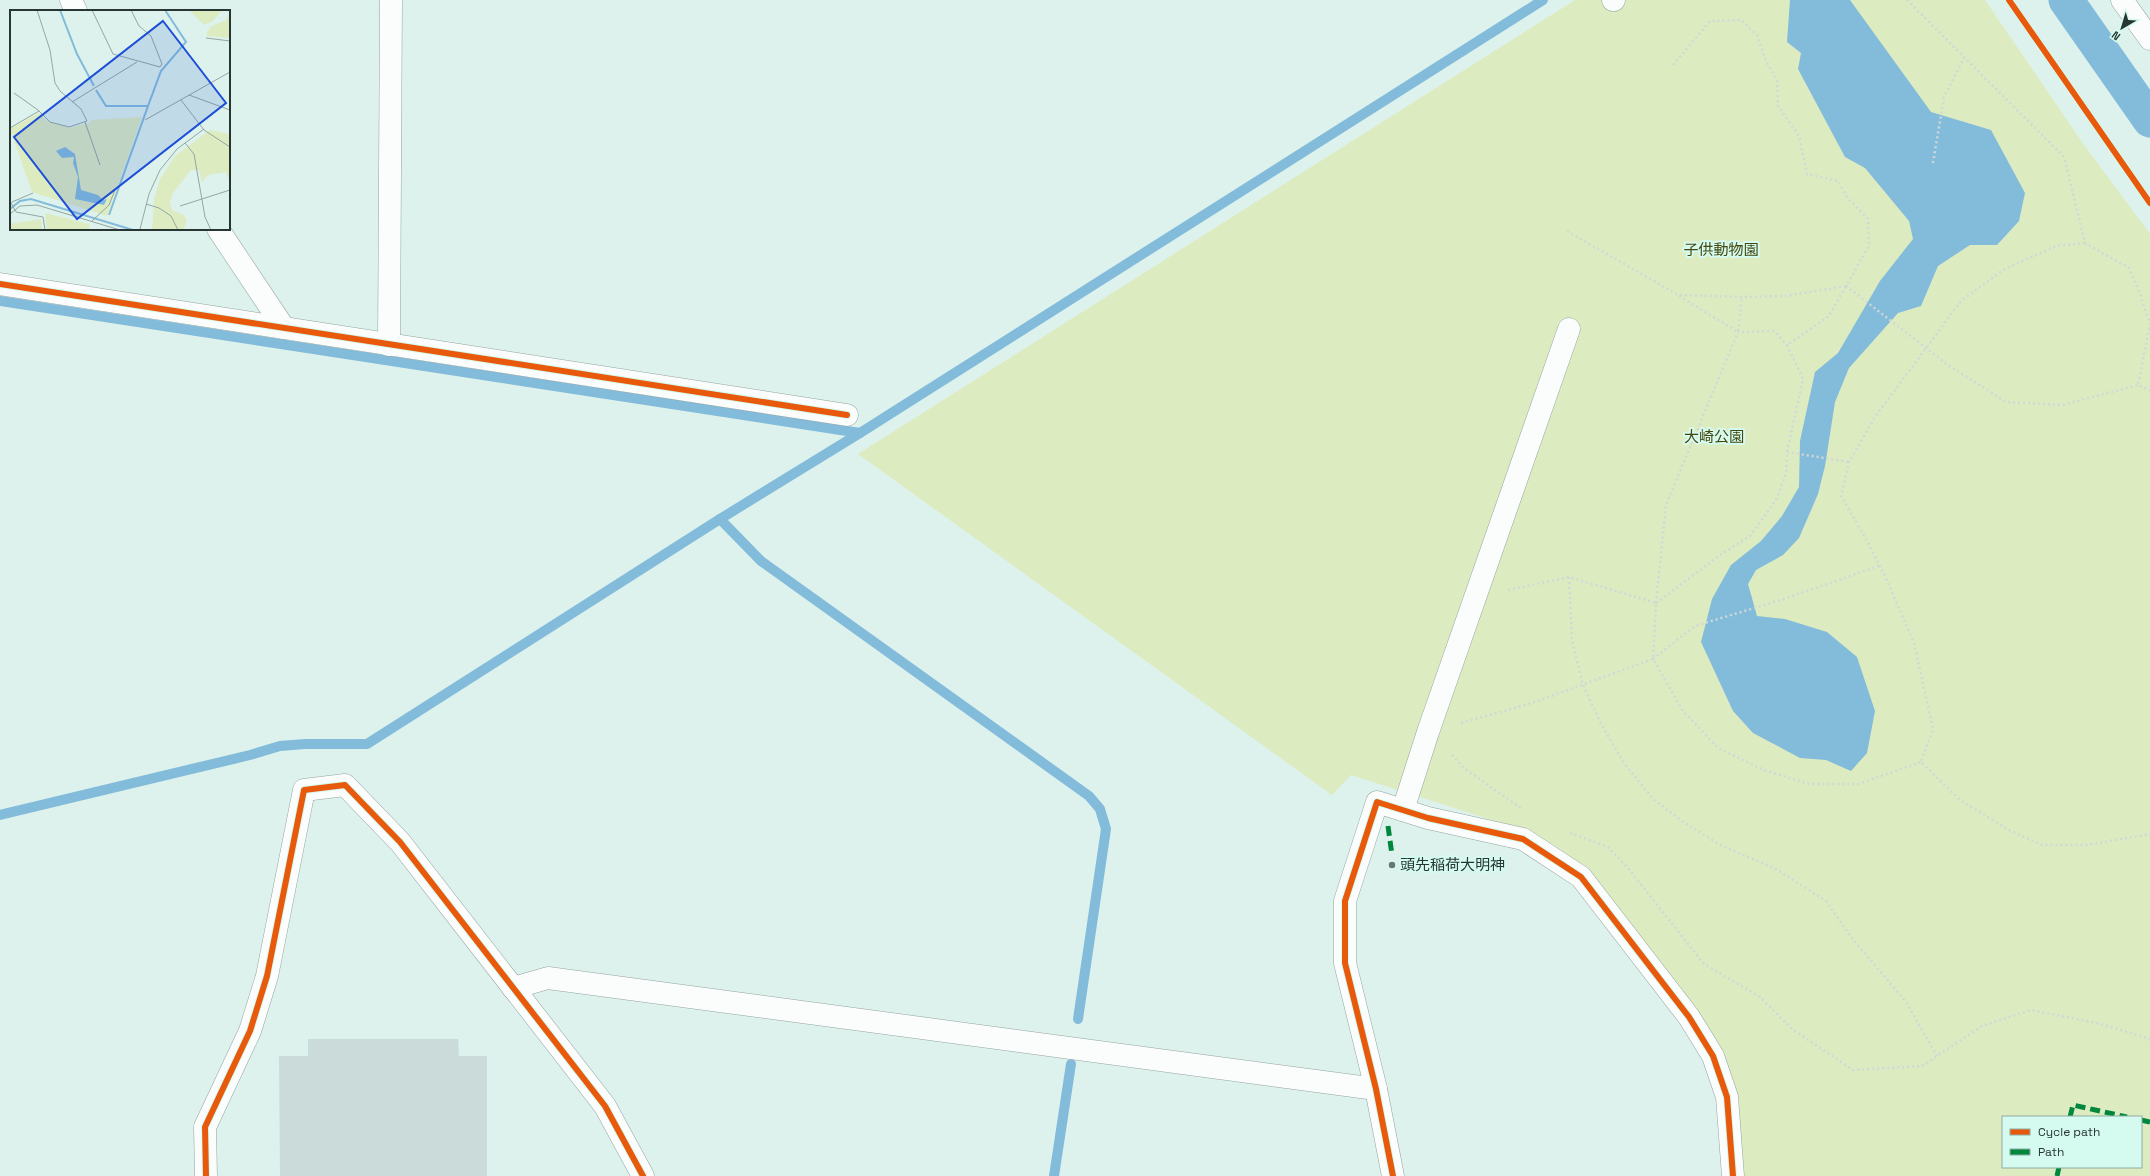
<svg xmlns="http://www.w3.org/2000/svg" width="2150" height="1176" font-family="'Space Grotesk','Noto Sans JP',sans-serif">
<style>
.green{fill:#ddebc1;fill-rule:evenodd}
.water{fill:#83bbdb}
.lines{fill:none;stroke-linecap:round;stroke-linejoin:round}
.stream{stroke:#83bbdb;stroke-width:10}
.canal{stroke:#83bbdb;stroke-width:35}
.building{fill:#cadbda}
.minor-casing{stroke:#94a4a0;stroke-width:23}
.path{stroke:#d2d8d6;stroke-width:2.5;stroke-dasharray:2 3;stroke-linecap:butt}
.minor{stroke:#fafdfc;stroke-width:22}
.quiet{stroke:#00873e;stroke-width:5;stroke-dasharray:10 5;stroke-linecap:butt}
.cycleway-casing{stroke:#d5faef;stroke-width:8}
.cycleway{stroke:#e8590c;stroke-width:6}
.poi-dot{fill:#677873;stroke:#d5faef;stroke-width:1.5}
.labels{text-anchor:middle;stroke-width:4;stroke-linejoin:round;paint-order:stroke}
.park-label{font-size:15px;fill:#44480d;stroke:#d5faef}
.poi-label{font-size:15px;fill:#273632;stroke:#d5faef;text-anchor:start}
.inset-river{fill:none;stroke:#83bbdb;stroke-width:2}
.inset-road{fill:none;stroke:#94a7a2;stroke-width:1}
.view{fill:#1d4ed8;fill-opacity:0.15;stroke:#1d4ed8;stroke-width:2}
.inset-edge{fill:none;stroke:#273632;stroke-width:2}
</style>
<rect width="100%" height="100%" fill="#ddf2ec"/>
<!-- green -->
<path class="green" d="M1575 0H1985L2082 142 2150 234V1176H1744L1735 1092 1696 1009 1588 868 1526 831 1351 775 1332 795 858 454ZM2003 1117H2141V1167H2003Z"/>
<!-- water -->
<path class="water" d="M1790 0H1850L1931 112 1991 130 2025 193 2019 221 1997 245H1970L1938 266 1921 306 1898 313 1849 368 1835 402 1825 466 1818 494 1799 538 1783 555 1756 570 1748 584 1757 616 1785 619 1827 632 1857 657 1875 711 1867 753 1851 771 1826 760 1800 758 1753 733 1733 711 1701 642 1712 599 1731 565 1761 541 1782 516 1799 487 1800 441 1815 372 1838 353 1880 281 1913 239 1909 221 1865 168 1845 157 1798 69 1801 53 1787 42Z"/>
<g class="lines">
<!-- stream -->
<g class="stream">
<path d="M0 301 860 433"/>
<path d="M0 815 250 755 280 746 305 744H367L720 519"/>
<path d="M1078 1019 1106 829 1100 809 1089 796 761 561 720 519 860 433 1543 0"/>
<path d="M1054 1176 1071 1064"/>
</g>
<!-- canal -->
<path class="canal" d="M2066 0 2150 120"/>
</g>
<!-- building -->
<path class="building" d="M308 1039H458L459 1056H487V1176H280L279 1056H308Z"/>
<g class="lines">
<defs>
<g id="minor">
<path d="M71 0 76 11"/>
<path d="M1613 0H1614"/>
<path d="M2122 0 2150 39"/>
<path d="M218 229 284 328"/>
<path d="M0 284 847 415"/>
<path d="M389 345 391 0"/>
<path d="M1403 810 1428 732 1569 329"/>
<path d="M513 988 548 978 1376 1089"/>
<path d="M206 1176 205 1127 250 1031 267 976 304 790 345 785 400 842 605 1106 643 1176"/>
<path d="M1393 1176 1376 1089 1345 963V901L1377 802 1428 818 1523 839 1581 877 1689 1017 1713 1056 1727 1097 1733 1176"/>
</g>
</defs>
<!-- minor casing -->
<use href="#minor" class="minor-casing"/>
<!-- path -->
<g class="path">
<path d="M1907 0 2064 157 2085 243 2129 268 2140 294 2150 324 2138 385 2150 390"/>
<path d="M1673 65 1710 21 1741 20 1757 35 1766 61 1777 80 1778 106 1799 136 1807 174 1838 181 1847 197 1868 219 1869 246 1846 286 1948 365 2006 402 2062 405 2138 385"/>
<path d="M1933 163 1944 97 1964 58"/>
<path d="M1567 231 1678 295 1742 297 1785 296 1846 286"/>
<path d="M2085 243 2056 246 2003 270 1961 301 1875 417 1849 462 1841 496 1866 539 1885 576 1914 643 1933 729 1921 762 1960 800 2009 830 2042 845H2086L2150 834"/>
<path d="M1679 296 1738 332 1742 297"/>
<path d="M1787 452 1849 462"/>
<path d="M1569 577 1572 641 1583 685 1601 724 1624 763 1653 799 1682 821 1720 845 1776 869 1826 901 1851 937 1906 1002 1937 1056"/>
<path d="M1508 590 1569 577 1656 603 1653 659"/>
<path d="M1656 603 1720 555 1750 536 1776 500 1786 474 1787 452 1803 379 1787 345 1829 316 1846 286"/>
<path d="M1656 603 1666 505 1738 332 1774 331 1787 345"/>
<path d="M1653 659 1695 626 1784 599 1879 566"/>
<path d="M1461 723 1532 703 1653 659 1683 711 1718 748 1764 770 1809 784H1858L1921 762"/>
<path d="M1452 755 1465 769 1521 808"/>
<path d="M1570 833 1608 847 1628 868 1704 964 1760 997 1792 1029 1853 1070 1922 1066 1982 1026 2031 1010 2101 1024 2150 1039"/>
</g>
<!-- minor -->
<use href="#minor" class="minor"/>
<!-- quiet -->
<g class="quiet">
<path d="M1388 826 1392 855"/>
<path d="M2070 1117 2073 1105 2127 1117"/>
<path d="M2141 1120 2150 1122"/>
<path d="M2057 1176 2059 1167"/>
</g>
<defs>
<g id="cycleway">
<path d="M2009 0 2150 203"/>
<path d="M0 284 847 415"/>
<path d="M206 1176 205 1127 250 1031 267 976 304 790 345 785 400 842 605 1106 643 1176"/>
<path d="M1393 1176 1376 1089 1345 963V901L1377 802 1428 818 1523 839 1581 877 1689 1017 1713 1056 1727 1097 1733 1176"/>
</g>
</defs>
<!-- cycleway casing -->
<use href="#cycleway" class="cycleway-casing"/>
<!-- cycleway -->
<use href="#cycleway" class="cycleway"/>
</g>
<!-- markers -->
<circle class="poi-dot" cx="1392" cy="865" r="4"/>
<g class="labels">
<!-- park labels -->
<g class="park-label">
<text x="1721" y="255">子供動物園</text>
<text x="1714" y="442">大崎公園</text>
</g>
<!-- poi labels -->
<g class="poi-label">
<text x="1400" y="870">頭先稲荷大明神</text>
</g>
</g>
<!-- overview -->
<g transform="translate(10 10)">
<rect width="220" height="220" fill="#ddf2ec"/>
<path d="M179 0H212L203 11 194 15ZM220 3V28L197 26V22L202 16 216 10ZM29 103 37 111 59 118 81 112V110L132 107 97 206 22 182 0 119ZM200 120 220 124V172L216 162 198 165 192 172 189 160H181L163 183 160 192 162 200 174 205 177 211 173 220H142L144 190 150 169 165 146ZM35 203 79 214 80 220H37ZM31 209 32 220H0V214Z" fill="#ddebc1"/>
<path d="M55 137 65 144 71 180 88 185 93 190 97 189 94 195 65 189 68 167 63 153 64 147 52 148 46 141Z" fill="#83bbdb"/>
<path class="inset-river" d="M50 0 67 44 84 76M86 80 96 96H138L99 205M138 96 151 61 176 32 155 0M0 199 10 191 21 189 123 220"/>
<path class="inset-road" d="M82 0 103 44 150 57 152 54 141 26 129 16 121 0M196 28 220 31M4 83 28 100 40 112 59 117 77 111 71 99 50 81 45 73 40 40 27 0M179 85 220 100M171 90 194 120 220 137M62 92 127 52M135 110 220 62M75 112 90 155M0 118 29 101M175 133 184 144 195 207 201 220M0 191 6 202 33 207 35 220M2 192 23 183M136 194 149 198 161 206 168 220M170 196 220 180M0 204 10 196 27 195 110 220M82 211 99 195 105 180M130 219 139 184 150 160 167 139 194 119"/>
<path class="view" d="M153 11 216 93 67 209 4 127Z"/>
<rect width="220" height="220" class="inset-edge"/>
</g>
<!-- legend -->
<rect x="2002" y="1116" width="140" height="52" fill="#d5faef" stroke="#8faca3"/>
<rect x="2010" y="1129" width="20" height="6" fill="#e8590c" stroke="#8faca3"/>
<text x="2038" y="1136" font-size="12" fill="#273632">Cycle path</text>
<rect x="2010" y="1149" width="20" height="6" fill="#00873e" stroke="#8faca3"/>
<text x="2038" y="1156" font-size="12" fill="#273632">Path</text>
<!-- north arrow -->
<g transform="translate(2122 28) rotate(218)" stroke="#d5faef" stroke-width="3" paint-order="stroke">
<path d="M0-3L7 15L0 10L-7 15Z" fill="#273632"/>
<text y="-6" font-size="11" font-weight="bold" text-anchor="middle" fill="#273632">N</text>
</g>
</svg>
